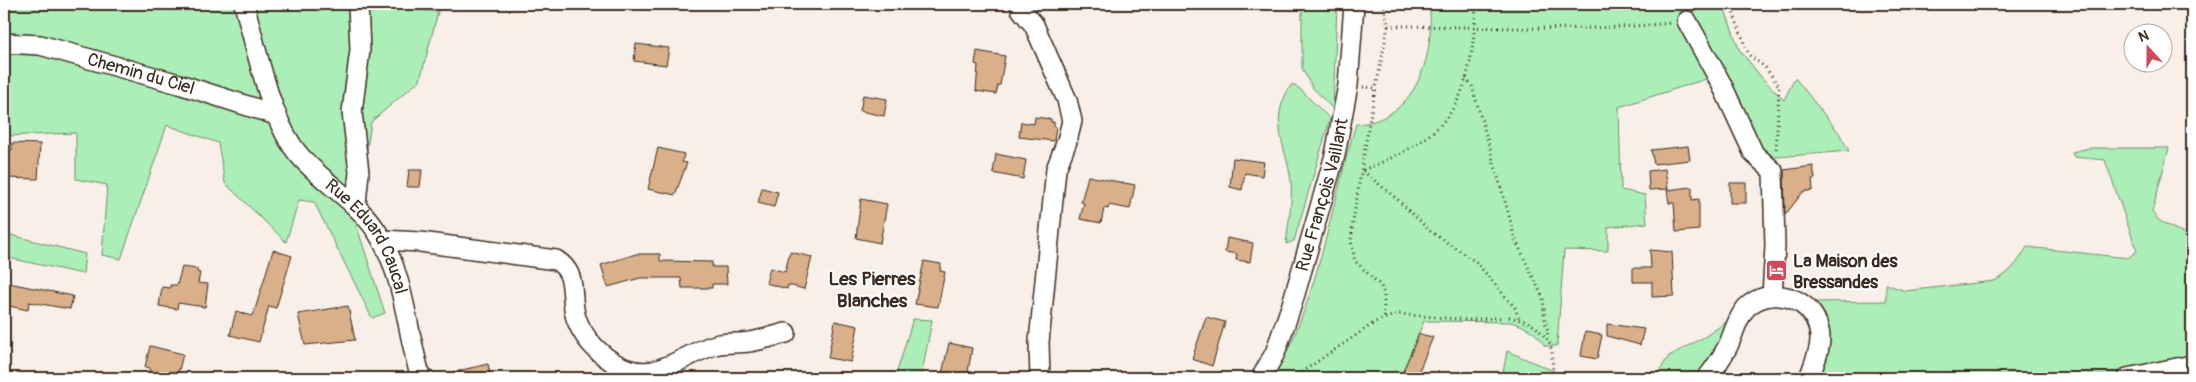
<svg xmlns="http://www.w3.org/2000/svg" width="2196" height="382" font-family="Pangolin,sans-serif">
<style>
.green{fill:#abeeb7;stroke:#738c6a}
.building{fill:#d9b08a;stroke:#3b2a1e}
.lines{fill:none;stroke-linecap:round;stroke-linejoin:round}
.minor-casing{stroke:#3b2a1e;stroke-width:22}
.path{stroke:#3b2a1e;stroke-width:3;stroke-dasharray:1 4;stroke-linecap:butt}
.minor{stroke:#fff;stroke-width:19}
.labels{text-anchor:middle;stroke-width:4;stroke-linejoin:round;paint-order:stroke}
.street-label{font-size:18px;fill:#3b2a1e;stroke:#fff}
.poi-label{font-size:18px;font-weight:bold;fill:#3b2a1e;stroke:#fff;text-anchor:start}
.neighbourhood-label{font-size:19px;font-weight:bold;fill:#3b2a1e;stroke:#fff}
</style>
<rect width="100%" height="100%" fill="#f7efe8"/>
<filter id="ink" filterUnits="userSpaceOnUse"><feTurbulence type="fractalNoise" baseFrequency=".02" numOctaves="2"/><feDisplacementMap in="SourceGraphic" scale="10" xChannelSelector="R" yChannelSelector="G"/><feConvolveMatrix kernelMatrix="1 2 1 2 8 2 1 2 1" color-interpolation-filters="sRGB"/></filter>
<g filter="url(#ink)">
<!-- green -->
<g class="green">
<path d="M4 4H401V8L438 12 420 80 371 122 356 224 385 313 372 318 314 202 299 200 286 242 225 183 218 143 167 125 121 259 102 255 107 185 76 179V133L4 136Z"/>
<path d="M1302 4H1337L1333 109 1312 87 1302 68Z"/>
<path d="M1429 4H1723L1739 49 1762 78 1784 100 1795 78 1839 133 1849 151 1753 159 1706 79 1619 107 1621 190 1645 195 1647 223 1608 227V251L1564 250 1557 346H1545C1537 332 1525 326 1511 322L1424 321 1400 378H1273C1318 302 1330 208 1356 124 1416 121 1436 55 1429 4Z"/>
<path d="M1292 84 1300 89 1330 119 1294 241 1286 244C1288 225 1293 199 1291 181 1286 144 1267 120 1292 84Z"/>
<path d="M2089 148H2169L2152 212C2160 227 2182 228 2192 241V378H1821L1829 348 1826 330 1814 302 1886 301V284L1905 291 1994 281C2010 274 2018 262 2027 247L2128 258 2137 251 2105 160 2074 157 2072 152Z"/>
<path d="M4 229 7 234 85 254 83 274 4 257Z"/>
<path d="M913 319 932 320 921 378H895Z"/>
<path d="M1729 320 1720 345 1704 365 1696 378H1655L1669 356 1706 336Z"/>
<path d="M1507 351 1563 375 1578 378H1502Z"/>
</g>
<!-- building -->
<g class="building">
<path d="M636 44 669 48 666 65 634 61Z"/>
<path d="M977 51 1005 56 1000 85H998L996 94 976 91 978 65 975 64Z"/>
<path d="M863 95 887 99 884 116 860 111Z"/>
<path d="M1035 117 1051 119V122H1054V126L1056 127 1054 141 1019 137 1021 122 1034 124Z"/>
<path d="M12 143 40 144 38 179 4 178V149L12 150Z"/>
<path d="M1688 146 1690 160 1654 164 1651 150Z"/>
<path d="M658 148 684 154 682 162 687 163 675 195 648 189Z"/>
<path d="M996 154 1026 160 1023 179 993 173Z"/>
<path d="M1233 158 1264 162 1262 176 1245 173 1242 190 1230 187Z"/>
<path d="M1813 166 1815 179H1812L1813 190 1803 192 1785 215 1784 170Z"/>
<path d="M1665 169 1668 189 1649 190 1648 171Z"/>
<path d="M409 170H422L420 187H407Z"/>
<path d="M1088 176 1135 185 1130 209 1109 205 1108 209 1104 208 1101 223 1080 219 1084 203 1081 202Z"/>
<rect x="1730" y="183" width="16" height="20"/>
<path d="M1692 187V200L1699 199V230L1676 232 1674 203H1669L1667 190Z"/>
<path d="M762 188 778 192 774 207 758 203Z"/>
<path d="M861 199 887 204 880 243 856 238Z"/>
<path d="M1227 238 1253 243 1250 262 1236 260 1237 254 1225 252Z"/>
<path d="M273 250 292 256 276 308 269 306 259 342 230 335 236 311 251 316 254 313Z"/>
<path d="M1650 250 1672 252 1674 296 1652 297V282H1633V268H1651Z"/>
<path d="M790 252 812 257 804 289 788 285 787 289 766 283 770 268 785 272Z"/>
<path d="M636 254H660V261L712 262V267H726L727 284H712V288H682L681 278H640L608 287 601 265Z"/>
<path d="M924 261 941 264 940 271 945 272 938 307 915 304Z"/>
<path d="M182 267 197 269V272L200 273 198 283 208 284 205 307 178 303 177 309 159 306 162 287 170 288V285H177Z"/>
<path d="M4 282 73 296 70 309 29 302 28 310 4 305Z"/>
<path d="M348 306 355 340 305 345 298 314Z"/>
<path d="M1206 317 1225 322 1212 366 1192 359Z"/>
<path d="M835 321 858 326 851 362 828 358Z"/>
<path d="M1607 324 1644 329 1640 345 1607 336Z"/>
<path d="M1585 332 1602 335 1597 359 1581 356Z"/>
<path d="M1419 334 1433 337 1416 378H1400Z"/>
<path d="M949 343 972 348 967 378H941Z"/>
<path d="M150 346 183 354 177 378H147L150 368 145 367Z"/>
<path d="M488 364 491 378H450L449 373Z"/>
</g>
<g class="lines">
<defs>
<g id="minor">
<path id="s1" d="M244 4C257 49 270 122 300 156 326 186 362 203 382 240 405 282 407 333 421 378"/>
<path d="M1021 9 1034 25 1067 100 1072 121 1067 141 1056 169 1039 342 1040 378"/>
<path d="M1687 21 1721 83 1754 154 1773 171 1775 246 1772 296"/>
<path id="s2" d="M4 43 40 45 179 84 276 115"/>
<path d="M356 204 359 172 352 112 360 50 358 4"/>
<path d="M382 240 420 242 556 260C579 274 569 296 576 318 586 346 620 377 652 371 674 367 693 351 715 345 726 342 738 344 749 342 762 340 774 336 786 333"/>
<path id="s3" d="M1261 378 1275 353 1292 304 1335 155 1348 85 1354 4"/>
<path d="M1707 378C1715 368 1722 357 1728 346 1734 333 1737 318 1746 308 1770 284 1812 297 1819 330 1823 346 1814 363 1809 378"/>
<path d="M2127 378 2192 365"/>
</g>
</defs>
<!-- minor casing -->
<use href="#minor" class="minor-casing"/>
<!-- path -->
<g class="path">
<path d="M1730 4 1749 55 1765 67 1779 86 1776 151"/>
<path d="M1388 26C1482 26 1576 33 1670 23"/>
<path d="M1466 78 1472 86 1508 212 1515 239 1543 298 1545 322 1548 331 1547 338"/>
<path d="M1363 87 1376 88"/>
<path d="M1363 170C1455 134 1471 101 1476 4"/>
<path d="M1363 171 1397 199 1430 231 1476 262 1515 308 1519 319"/>
<path d="M1384 317V294L1381 286 1355 261 1351 241 1353 222 1369 123 1388 26 1384 4"/>
<path d="M1293 378 1377 321 1398 314 1470 320 1509 317 1528 322 1536 327 1549 341 1552 351 1553 378"/>
</g>
<!-- minor -->
<use href="#minor" class="minor"/>
</g>
</g>
<!-- icons -->
<defs>
<symbol id="hotel-square" viewBox="-11 -11 22 22"><rect x="-9" y="-9" width="18" height="18" rx="4" fill="#d1495b" stroke="#fff"/><path d="M-6-4.5h1.5V1H6V5H4.5V3h-9V5H-6ZM-4 0a1.8 1.8 0 1 1 3.6 0ZM.5 0V-2.5h3Q6-2.5 6 0Z" fill="#fff"/></symbol>
</defs>
<g fill-rule="evenodd">
<use href="#hotel-square" x="1764" y="258" width="25" height="25"/>
</g>
<g class="labels">
<!-- street labels -->
<g class="street-label">
<text dy="6" stroke="none"><textPath href="#s2" startOffset="141">Chemin du Ciel</textPath></text>
<text dy="6" stroke="none"><textPath href="#s3" startOffset="194">Rue François Vaillant</textPath></text>
<text dy="6" stroke="none"><textPath href="#s1" startOffset="270">Rue Eduard Caucal</textPath></text>
</g>
<!-- poi labels -->
<g class="poi-label">
<text x="1793" y="267">La Maison des<tspan x="1793" dy="21">Bressandes</tspan></text>
</g>
<!-- neighbourhood labels -->
<g class="neighbourhood-label">
<text x="872" y="285">Les Pierres<tspan x="872" dy="22">Blanches</tspan></text>
</g>
</g>
<!-- margin -->
<rect width="2196" height="382" fill="none" stroke="#fff" stroke-width="20"/>
<rect x="10" y="10" width="2176" height="362" fill="none" stroke="#3b2a1e" stroke-width="2" filter="url(#ink)"/>
<!-- north arrow -->
<g transform="translate(2148 48) rotate(339)"><circle r="24" fill="#ffffff" stroke="#b1aaa5"/>
<path d="M0-4L9 19L0 12L-9 19Z" fill="#d1495b"/>
<text y="-8" font-size="14" font-weight="bold" text-anchor="middle" fill="#3b2a1e">N</text>
</g>
</svg>
